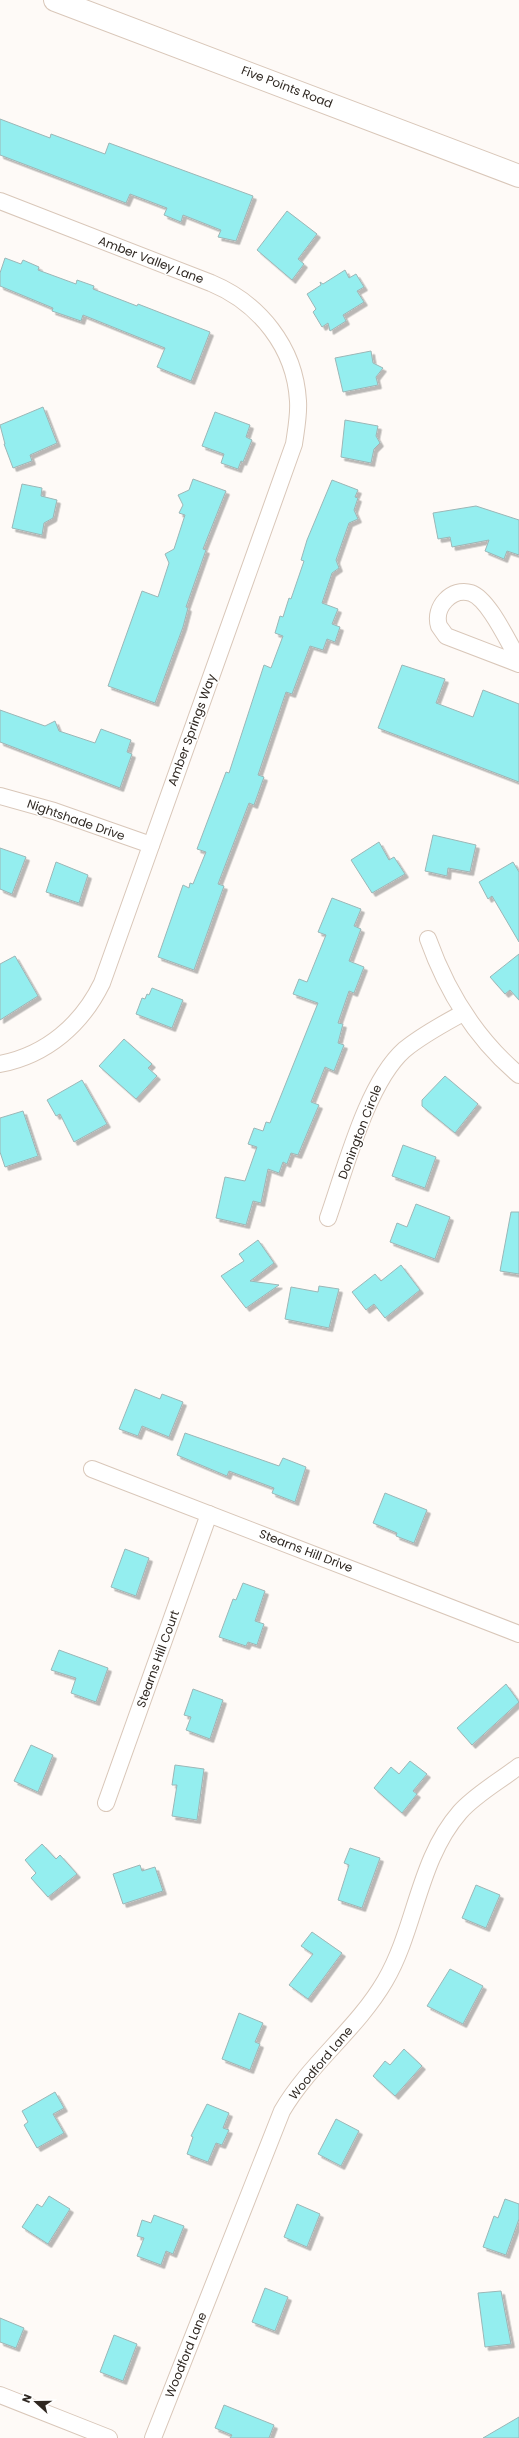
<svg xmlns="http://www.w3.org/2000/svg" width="519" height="2438" font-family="Poppins,sans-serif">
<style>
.building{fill:#94eeef;stroke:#9cb6b6;filter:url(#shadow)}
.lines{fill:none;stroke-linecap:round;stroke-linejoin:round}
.street-casing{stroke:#d9c7b9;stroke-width:18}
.secondary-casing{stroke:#d9c7b9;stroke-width:24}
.street{stroke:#fff;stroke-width:16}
.secondary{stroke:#fff;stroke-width:22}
.labels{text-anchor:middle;stroke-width:3;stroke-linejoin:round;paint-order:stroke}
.street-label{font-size:12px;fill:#2f2822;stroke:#fff}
</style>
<defs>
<filter id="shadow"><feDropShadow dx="3.5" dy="3.5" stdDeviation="0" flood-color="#0004"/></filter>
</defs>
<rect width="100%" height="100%" fill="#fefaf7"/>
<!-- building -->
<g class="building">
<path d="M0 119 50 138 51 134 105 154 109 143 253 196 236 241 218 237 221 230 183 215 181 222 164 215 167 208 130 194 126 203 0 155Z"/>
<path d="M287 211 317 234 298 259 304 264 292 280 257 250Z"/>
<path d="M5 258 21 264 23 260 39 267 38 270 76 284 77 280 94 286 93 289 137 306 138 304 210 332 191 381 157 367 165 348 83 315 81 321 52 311 53 308 0 286V273Z"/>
<path d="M345 270 349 278 356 274 364 287 357 291 364 302 343 315 346 321 330 331 328 323 322 327 313 312 316 309 307 294 321 285 320 282 323 284Z"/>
<path d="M371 351 373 363 383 368 376 377 378 385 343 392 335 358Z"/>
<path d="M43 407 57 443 30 455 32 461 13 468 4 444H5L0 425Z"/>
<path d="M215 412 250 425 246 437 252 440 243 462 241 461 238 469 221 463 224 454 202 446Z"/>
<path d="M345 420 378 426 376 436 380 443 374 449 371 463 341 457Z"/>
<path d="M193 479 226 491 203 549 206 550 186 607 188 608 183 627 155 703 108 686 142 591 158 597 169 563 165 554 174 549 185 515 179 513 183 505 178 495 189 490Z"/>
<path d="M332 480 358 490 355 497 358 498 354 510 358 519 349 523 336 560 339 568 332 573 322 603 338 609 332 624 340 627 335 642 327 639 323 650 310 646 292 694 286 692 258 775 264 777 254 805 249 803 218 884 224 886 194 970 158 957 183 885 189 888 190 883 193 884 206 852 197 849 226 772 229 773 264 665 271 668 283 636 275 633 280 616 283 617 289 598 291 599 304 561 301 560 307 540Z"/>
<path d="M22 484 42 488 41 496 57 500 53 518 44 523 42 535 12 528Z"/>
<path d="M476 506 519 520V555L507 551 504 559 485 551 489 540 452 547 450 537 438 539 433 513Z"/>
<path d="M402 665 445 679 436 703 473 717 483 690 519 704V782L378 728Z"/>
<path d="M0 710 45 726 55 721 59 731 95 743 101 729 131 740 127 752 132 754 120 788 0 742Z"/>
<path d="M433 835 476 845 470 872 448 868 447 876 425 871Z"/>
<path d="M379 842 389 860 394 857 405 874 372 893 351 860Z"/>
<path d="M0 848 26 857 12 894 0 889Z"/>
<path d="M56 862 88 875 79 903 46 892Z"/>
<path d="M513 862 519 872V942L492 896 488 899 479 882Z"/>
<path d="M332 898 361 909 354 926 361 929 349 961 364 967 354 993 349 991 338 1023 343 1024 338 1043 344 1045 334 1071 325 1067 311 1102 319 1105 298 1155 291 1153 287 1164 283 1162 279 1173 268 1169 261 1203 253 1201 246 1225 216 1218 225 1177 245 1181 257 1147 248 1144 254 1128 263 1131 266 1122 270 1123 318 1003 293 994 299 979 307 982 326 935 318 932Z"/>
<path d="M519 954V1000L510 990 505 994 490 977Z"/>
<path d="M15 956 38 996 0 1020V964Z"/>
<path d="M152 988 183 1000 172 1028 136 1014 142 998 145 999 147 994 149 995Z"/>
<path d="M124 1039 152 1064 148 1068 157 1076 136 1099 99 1066Z"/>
<path d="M445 1076 478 1104 455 1133 422 1106V1100Z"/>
<path d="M82 1080 107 1124 74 1142 60 1114 56 1116 47 1100Z"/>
<path d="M23 1111 38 1156 5 1167 0 1152V1118Z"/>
<path d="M403 1145 436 1157 425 1188 392 1176Z"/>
<path d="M416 1204 450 1217 435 1259 390 1242 397 1223 407 1227Z"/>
<path d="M511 1212H519V1274L500 1271Z"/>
<path d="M258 1240 274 1263 250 1281 279 1285 246 1308 221 1276 244 1261 239 1254Z"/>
<path d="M401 1265 420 1290 385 1318 374 1304 366 1310 352 1292 375 1274 381 1281Z"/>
<path d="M319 1286 339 1289 329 1328 285 1319 291 1287 318 1292Z"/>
<path d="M135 1389 160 1399 162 1394 183 1402 169 1437 142 1426 138 1436 119 1429Z"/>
<path d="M185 1433 279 1466 283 1458 306 1467 295 1502 272 1493 274 1488 229 1471 227 1476 177 1455Z"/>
<path d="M385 1493 427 1510 414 1543 396 1536 397 1533 373 1523Z"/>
<path d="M125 1549 149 1558 136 1596 111 1587Z"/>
<path d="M243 1583 265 1591 255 1621 264 1624 257 1645 248 1642 246 1646 219 1637 233 1599 236 1600Z"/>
<path d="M59 1650 108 1668 96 1702 71 1693 76 1678 51 1670Z"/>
<path d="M506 1684 519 1702 472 1745 457 1728Z"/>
<path d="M193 1689 223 1700 210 1739 186 1730 191 1717 184 1715Z"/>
<path d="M31 1745 53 1755 38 1792 14 1781Z"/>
<path d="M410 1761 427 1774 413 1791 417 1794 402 1813 374 1788 391 1767 399 1774Z"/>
<path d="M175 1765 204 1769 197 1820 172 1816 177 1785H172Z"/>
<path d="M42 1844 56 1859 60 1855 77 1874 48 1897 31 1878 36 1873 25 1860Z"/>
<path d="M350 1848 380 1858 362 1908 338 1900 349 1865 344 1863Z"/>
<path d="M140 1865 142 1871 155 1867 163 1891 123 1904 113 1874Z"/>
<path d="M476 1885 500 1895 486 1928 462 1918Z"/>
<path d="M312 1932 342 1953 308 1999 289 1985 313 1954 301 1946Z"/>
<path d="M450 1969 483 1986 463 2024 427 2006Z"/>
<path d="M239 2013 263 2023 255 2042 260 2044 250 2070 222 2059Z"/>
<path d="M404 2049 422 2066 395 2096 373 2076 385 2061 390 2065Z"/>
<path d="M55 2092 64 2108 53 2114 64 2133 37 2148 24 2125 28 2122 22 2111Z"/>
<path d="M207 2104 229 2113 223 2128 229 2130 222 2145 216 2143 208 2162 187 2154 193 2137 191 2136Z"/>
<path d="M336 2119 359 2131 341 2166 318 2154Z"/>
<path d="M49 2196 70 2209 48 2244 22 2227 37 2204 42 2207Z"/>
<path d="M505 2199 519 2204V2219L506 2255 483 2247 494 2216 498 2218Z"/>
<path d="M297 2204 320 2214 307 2247 284 2237Z"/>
<path d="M154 2215 184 2226 173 2254 166 2251 161 2265 137 2256 144 2238 137 2236 142 2220 151 2223Z"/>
<path d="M265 2288 288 2297 275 2331 252 2322Z"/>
<path d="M501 2291 511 2344 485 2347 478 2293Z"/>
<path d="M0 2318 24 2328 16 2348 0 2342Z"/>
<path d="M114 2335 137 2344 123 2381 100 2372Z"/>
<path d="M224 2405 274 2425 269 2438H230L232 2435 215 2428Z"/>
<path d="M519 2417V2438H483Z"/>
</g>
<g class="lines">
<defs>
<g id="street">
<path d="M0 201 211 283C259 303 295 347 298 401 299 415 296 430 294 444L102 983C82 1024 47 1055 0 1064"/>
<path d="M519 660C509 644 489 599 471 593 452 587 433 607 439 626 441 629 444 633 446 636L519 664"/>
<path d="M0 796 54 811 151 845"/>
<path d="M428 939C447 992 475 1038 519 1075"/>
<path d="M328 1218C345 1170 367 1083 404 1050 422 1035 443 1024 463 1013"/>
<path d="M92 1469 519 1634"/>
<path d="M106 1803 209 1514"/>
<path d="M0 2395 109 2438"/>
<path d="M153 2438 282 2111C310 2063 357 2029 385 1981 416 1928 418 1860 460 1812 476 1794 500 1781 519 1766"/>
</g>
<path id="secondary" d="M55 0 519 176"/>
</defs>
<!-- street casing -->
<use href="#street" class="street-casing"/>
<!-- secondary casing -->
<use href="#secondary" class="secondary-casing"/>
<!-- street -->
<use href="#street" class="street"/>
<!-- secondary -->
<use href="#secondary" class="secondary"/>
</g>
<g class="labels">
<!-- street labels -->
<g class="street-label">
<text transform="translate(287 87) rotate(21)" y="4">Five Points Road</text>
<text transform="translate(151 260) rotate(21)" y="4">Amber Valley Lane</text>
<text transform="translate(192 730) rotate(-70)" y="4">Amber Springs Way</text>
<text transform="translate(76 820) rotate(19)" y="4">Nightshade Drive</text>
<text transform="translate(360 1132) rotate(-69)" y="4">Donington Circle</text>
<text transform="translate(306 1551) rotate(21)" y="4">Stearns Hill Drive</text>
<text transform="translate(158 1659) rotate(-70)" y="4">Stearns Hill Court</text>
<text transform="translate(321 2063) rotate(-50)" y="4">Woodford Lane</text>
<text transform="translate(186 2355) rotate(-68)" y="4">Woodford Lane</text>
</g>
</g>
<!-- north arrow -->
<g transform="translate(36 2402) rotate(291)" stroke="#ffffff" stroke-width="3" paint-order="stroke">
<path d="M0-3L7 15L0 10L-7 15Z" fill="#2f2822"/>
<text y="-6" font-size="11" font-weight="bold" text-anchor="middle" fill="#2f2822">N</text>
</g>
</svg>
